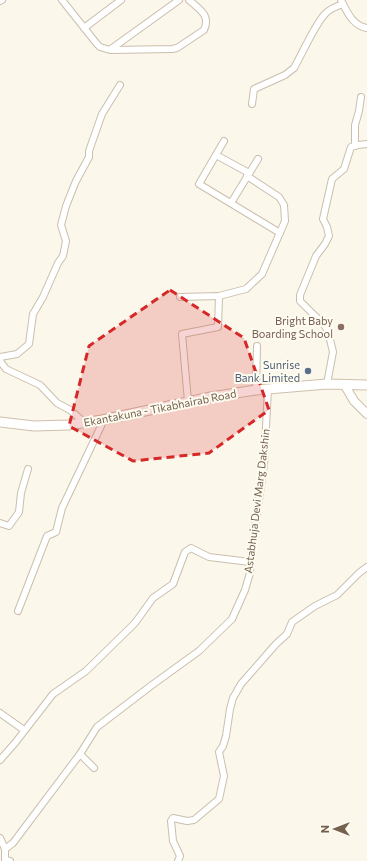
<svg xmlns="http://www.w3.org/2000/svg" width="367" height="861" font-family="Commissioner,sans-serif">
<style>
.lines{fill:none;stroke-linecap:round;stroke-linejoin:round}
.minor-casing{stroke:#cabfad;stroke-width:8}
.tertiary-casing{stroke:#cabfad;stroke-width:10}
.secondary-casing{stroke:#cdc0ac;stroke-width:11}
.minor{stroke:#fff;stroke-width:6}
.tertiary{stroke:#fff;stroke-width:8}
.secondary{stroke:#fff;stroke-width:9}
.marked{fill:#d62828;fill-opacity:0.2;stroke:#d62828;stroke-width:3;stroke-dasharray:8 5;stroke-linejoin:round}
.education-dot{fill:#8d6e63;stroke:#fefbf0;stroke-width:1.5}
.service-dot{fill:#5c6f8a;stroke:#fefbf0;stroke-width:1.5}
.labels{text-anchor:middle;stroke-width:4;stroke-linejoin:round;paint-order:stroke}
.education-label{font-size:11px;fill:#785e54;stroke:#fefbf0;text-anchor:end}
.service-label{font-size:11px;fill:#4e5e75;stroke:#fefbf0;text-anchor:end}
.street-label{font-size:11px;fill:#74624f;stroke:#fefbf0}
</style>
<rect width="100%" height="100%" fill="#fbf7ea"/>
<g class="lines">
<defs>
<g id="minor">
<path d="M62 0 97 44 100 47 110 50 172 49 177 48 204 30C211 15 199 9 189 0"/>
<path d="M341 0C347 12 353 26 367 28"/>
<path d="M0 1 2 0"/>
<path d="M84 28 121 0"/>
<path d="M111 49 179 0"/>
<path d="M252 104 254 89 285 75 294 68C302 54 316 22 326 13 331 8 337 6 343 4"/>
<path d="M224 141 199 184 280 233"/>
<path d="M355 146V125L359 111 361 97"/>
<path d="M216 155 249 173"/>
<path d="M231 203 258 159"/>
<path d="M180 297 219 296 246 289 262 274 285 221 284 205 279 197 247 176"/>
<path d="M0 357 17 354 29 344 33 314 43 297 58 263 63 256 66 241 61 225 66 206 76 181 89 157V151L102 114 120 85"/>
<path d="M0 361 6 369 40 385 57 403 70 410 85 423"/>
<path d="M327 384 333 352 328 331 323 323 314 315 300 301V295L316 256 325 244 329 236 327 227 323 219 332 179 344 169 351 147 358 145 367 144"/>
<path d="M256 390 257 346"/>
<path d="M188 401 182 334 218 327 219 296"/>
<path d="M0 523 9 526 19 512 21 493 28 469"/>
<path d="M18 611 47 536 56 532 62 508 101 426 102 420"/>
<path d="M0 713 24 730"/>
<path d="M80 754 94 768"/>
<path d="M0 760 15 743 53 694 86 671 135 623 153 598 173 584 185 552 191 548 209 557 250 562"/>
<path d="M0 838 5 849V860L10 861"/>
<path d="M5 849 13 843 80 754 97 727 152 685 199 651 232 619 245 590 250 573V562L264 465 268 389"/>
<path d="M178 861 180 856 173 841 171 821 173 818 187 821 194 820 219 799 224 776 219 752 223 746 226 736 230 709 233 698 241 684 276 644 287 634 292 622 315 606 337 595 359 573 367 567"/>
</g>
<path id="tertiary" d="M344 384 354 401 367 414"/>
<path id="secondary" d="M0 422 34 426 68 425 102 420 211 397 256 390 327 384 367 385"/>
</defs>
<!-- minor casing -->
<use href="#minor" class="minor-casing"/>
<!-- tertiary casing -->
<use href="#tertiary" class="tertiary-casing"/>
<!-- secondary casing -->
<use href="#secondary" class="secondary-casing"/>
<!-- minor -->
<use href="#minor" class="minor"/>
<!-- tertiary -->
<use href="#tertiary" class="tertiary"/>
<!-- secondary -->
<use href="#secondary" class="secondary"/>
</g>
<!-- marked area -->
<path class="marked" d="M170 290 244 338 269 410 209 453 133 461 69 426 89 346Z"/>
<!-- markers -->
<circle class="education-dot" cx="341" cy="327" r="4"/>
<circle class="service-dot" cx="308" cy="371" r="4"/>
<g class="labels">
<!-- education labels -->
<g class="education-label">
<text x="333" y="325">Bright Baby<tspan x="333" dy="13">Boarding School</tspan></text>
</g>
<!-- service labels -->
<g class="service-label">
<text x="300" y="369">Sunrise<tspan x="300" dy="13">Bank Limited</tspan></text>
</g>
<!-- street labels -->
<g class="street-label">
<text transform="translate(160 408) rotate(-11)" y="4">Ekantakuna - Tikabhairab Road</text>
<text transform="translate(257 501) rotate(-83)" y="4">Astabhuja Devi Marg Dakshin</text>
</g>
</g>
<!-- north arrow -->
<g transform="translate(335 829) rotate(270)" stroke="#fefbf0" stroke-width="3" paint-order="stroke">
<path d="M0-3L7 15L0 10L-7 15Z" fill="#74624f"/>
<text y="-6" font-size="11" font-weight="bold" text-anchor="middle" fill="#74624f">N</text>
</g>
</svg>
